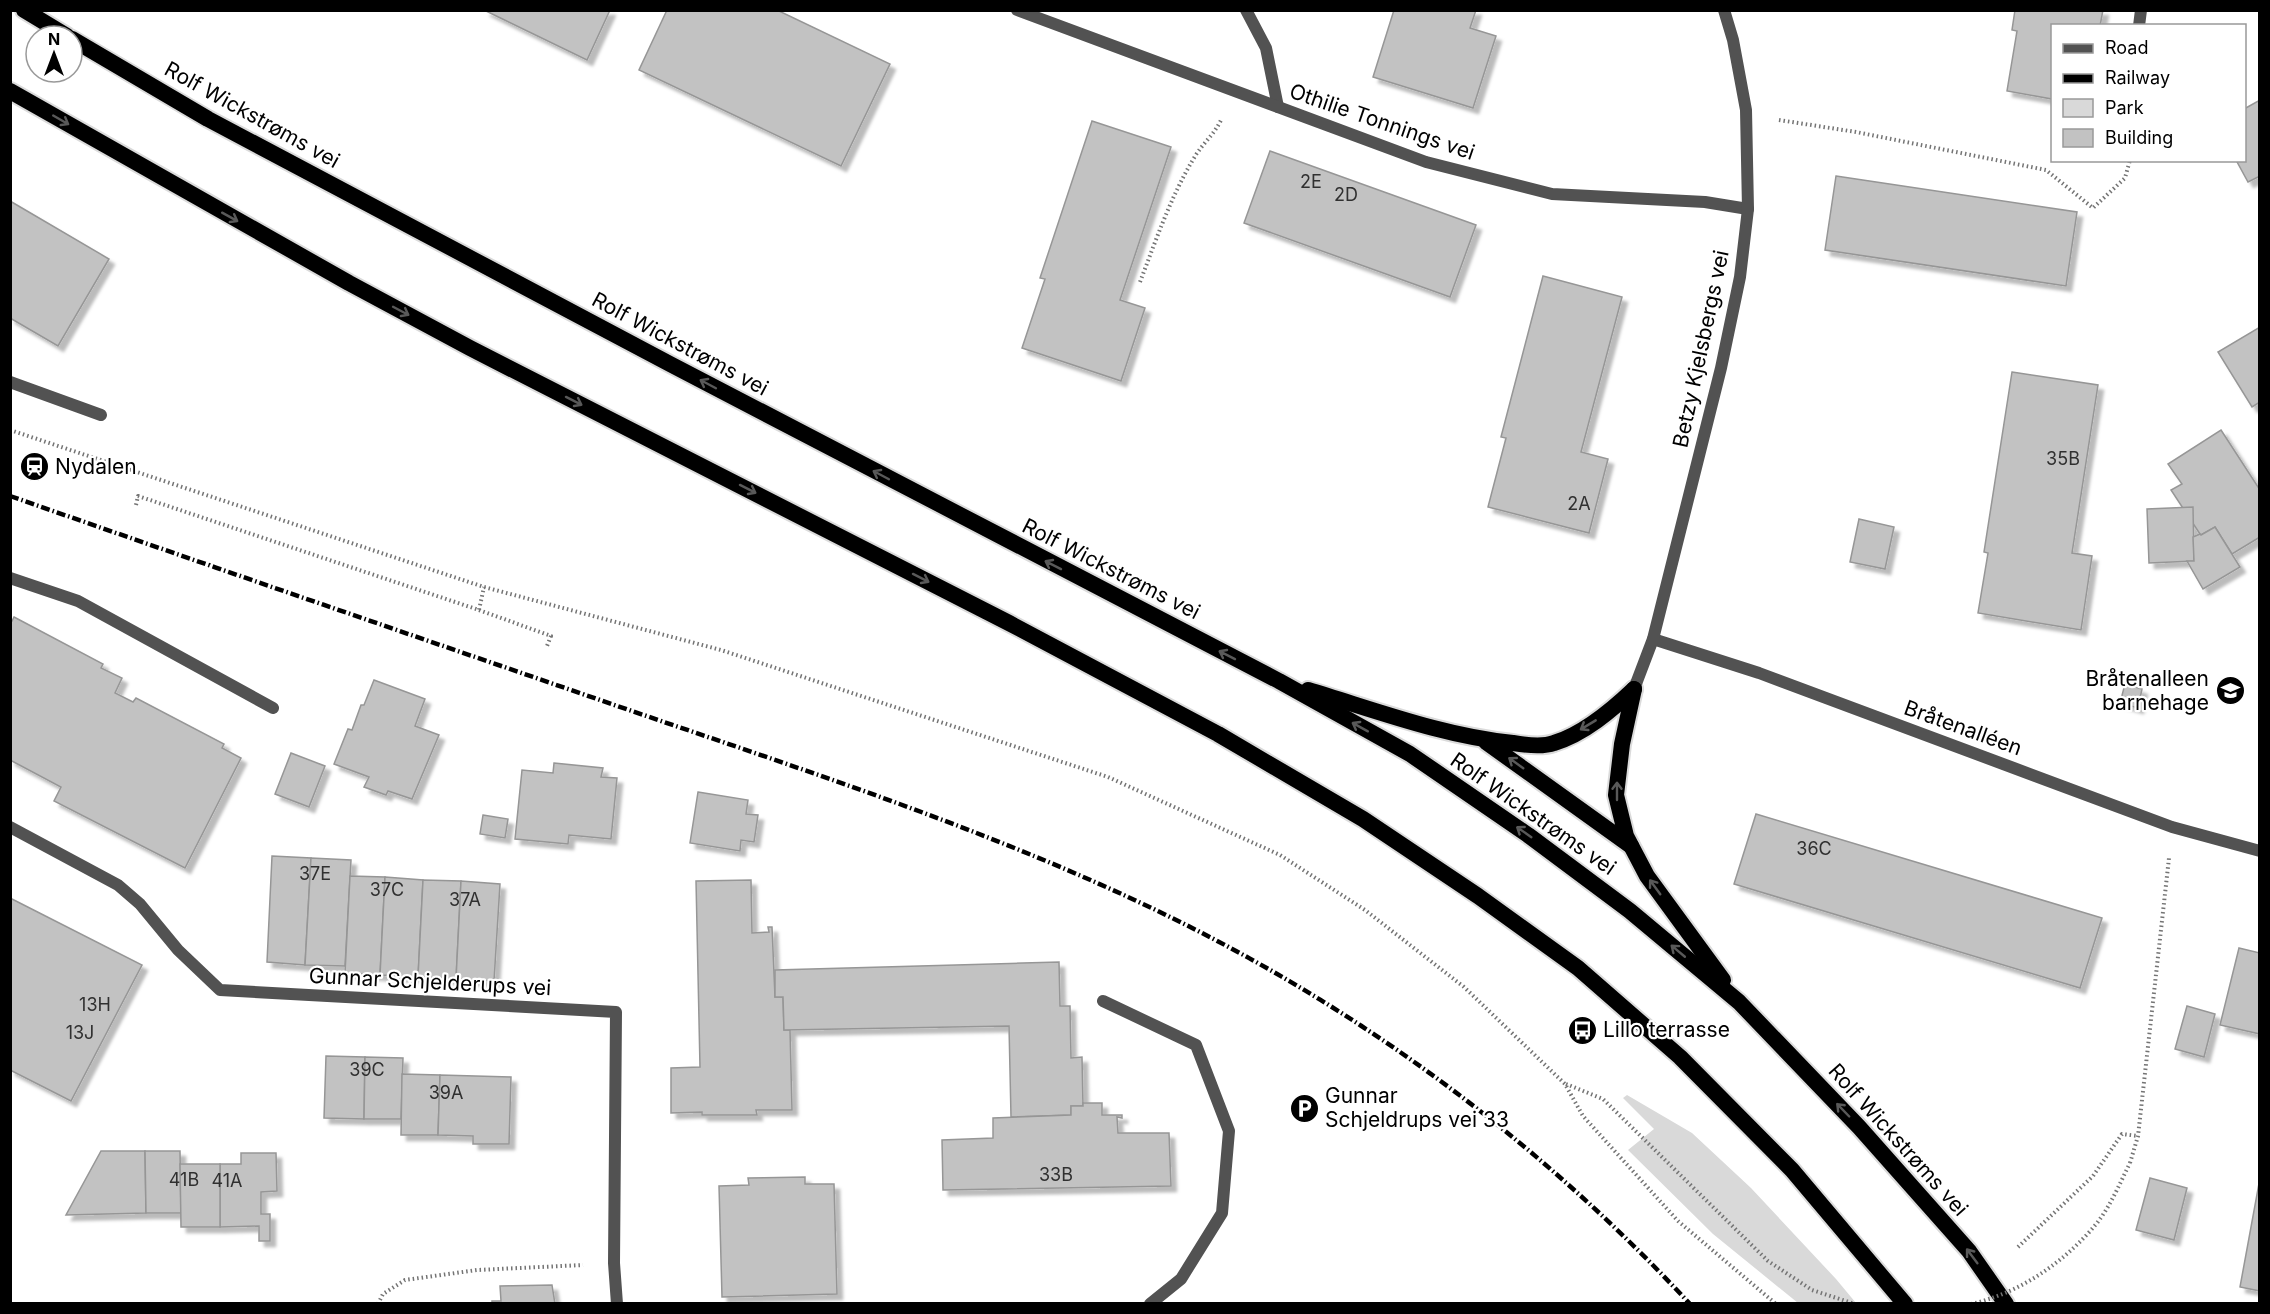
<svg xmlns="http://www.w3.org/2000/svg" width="2270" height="1314" font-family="Inter,sans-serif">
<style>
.green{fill:#d9d9d9}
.building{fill:#c2c2c2;stroke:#969696;stroke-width:1.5;filter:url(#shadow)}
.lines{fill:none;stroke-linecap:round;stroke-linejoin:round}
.trunk-casing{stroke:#dbdbdb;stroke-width:20}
.path{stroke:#747474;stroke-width:4;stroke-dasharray:1.5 3;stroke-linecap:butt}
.service{stroke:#525252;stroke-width:12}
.minor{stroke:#525252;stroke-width:12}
.tertiary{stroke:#525252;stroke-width:12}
.trunk{stroke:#000;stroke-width:16}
.rail{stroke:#000;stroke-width:4.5;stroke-dasharray:9 3 1.5 3;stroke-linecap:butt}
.path-bridge{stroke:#747474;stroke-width:4;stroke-dasharray:1.5 3;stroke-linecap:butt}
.oneway{stroke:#595959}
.labels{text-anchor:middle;stroke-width:4.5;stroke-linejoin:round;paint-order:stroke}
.number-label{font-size:18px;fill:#303030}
.street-label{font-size:21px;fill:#000;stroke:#fff}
.poi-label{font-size:21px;fill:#000;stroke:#fff;text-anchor:start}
</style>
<defs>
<filter id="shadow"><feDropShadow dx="5.5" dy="5.5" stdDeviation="1.5" flood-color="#0004"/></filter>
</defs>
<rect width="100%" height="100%" fill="#fff"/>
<!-- green -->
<path class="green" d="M1627 1095 1692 1133 1751 1188 1836 1279 1856 1303H1798L1713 1234 1628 1150 1654 1129 1623 1098Z"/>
<!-- building -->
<g class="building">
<path d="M484 10H610L587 60Z"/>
<path d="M667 10H777L890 64 841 166 639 70Z"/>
<path d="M1394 10H1476L1470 28 1496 36 1473 108 1373 77Z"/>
<path d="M2015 10H2103L2100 26H2052V99L2007 91 2017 31 2012 30Z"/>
<path d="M2260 100V176L2248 182 2236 160H2244V109Z"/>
<path d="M1092 121 1171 147 1120 300 1145 308 1121 381 1022 348 1045 279 1040 278Z"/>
<path d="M1270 151 1476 225 1450 297 1244 223Z"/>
<path d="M1836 176 2077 212 2066 286 1825 250Z"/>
<path d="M10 201 109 259 58 346 10 318Z"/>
<path d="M1543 276 1622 297 1581 452 1608 459 1589 533 1488 507 1506 438 1501 437Z"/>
<path d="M2260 327V402L2252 407 2218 352Z"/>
<path d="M2012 372 2098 385 2072 553 2092 556 2081 630 1978 613 1988 553 1984 552Z"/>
<path d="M2221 430 2260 490V537L2232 554 2215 527 2201 535 2200 534 2171 490 2182 484 2168 464Z"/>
<path d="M2193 507 2194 561 2149 563 2147 509Z"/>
<path d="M1859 519 1894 527 1885 569 1850 562Z"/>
<path d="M2215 527 2240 567 2203 589 2187 561H2194L2193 537 2200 534 2201 535Z"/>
<path d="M14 617 103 664 101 668 122 678 115 693 133 702 136 698 224 744 222 748 241 758 185 868 54 801 61 787 10 760V620L12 621Z"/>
<path d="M374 680 425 699 415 726 439 735 412 799 388 791 386 795 364 787 369 777 334 764 348 729 352 730 361 705H364Z"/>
<path d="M2125 684 2142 689 2138 708 2120 703Z"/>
<path d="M291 753 325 766 309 807 275 794Z"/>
<path d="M554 763 603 768 601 777 617 778 611 839 569 835 568 844 515 839 522 770 553 773Z"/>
<path d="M698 792 748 800 746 814 758 815 754 842 741 840 740 851 690 843Z"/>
<path d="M1756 814 2102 918 2080 988 1734 884Z"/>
<path d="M483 815 508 819 505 838 480 834Z"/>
<path d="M272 856 311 858 305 965 267 962Z"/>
<path d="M311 858 351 860 345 966 305 965Z"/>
<path d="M350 876 385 877 380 975 345 973Z"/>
<path d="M385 877 423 880 418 977 380 975Z"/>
<path d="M423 880 461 881 456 979 418 977Z"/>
<path d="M751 880 752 933 769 932 768 927H772L775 997H783L784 1030H790L792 1110H756L757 1115H702V1112L671 1113V1068L700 1067 696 881Z"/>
<path d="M461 881 500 884 494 981 456 979Z"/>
<path d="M10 898 142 965 71 1101 10 1070Z"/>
<path d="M2239 948 2260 953V1034L2220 1025Z"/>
<path d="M1059 962 1060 1006H1070L1071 1058 1082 1057 1083 1106H1071V1115L1011 1117 1009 1026 784 1030 783 997H775V970Z"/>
<path d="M2187 1006 2215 1014 2204 1057 2175 1049Z"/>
<path d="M326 1056 365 1057 364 1119 324 1118Z"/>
<path d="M365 1057 403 1058 401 1119H364Z"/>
<path d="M402 1074 440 1075 438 1135H401Z"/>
<path d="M440 1075 511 1077 509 1144H473V1136L438 1135Z"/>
<path d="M1083 1103H1102V1115H1122V1118L1117 1117 1118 1133H1169L1171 1186 943 1190 942 1140 993 1138V1118L1071 1115V1106H1083Z"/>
<path d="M101 1151H145L146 1213 66 1215Z"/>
<path d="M145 1151H180L181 1213H146Z"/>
<path d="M241 1153H276L277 1191 261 1192V1214H270V1241H259V1226L220 1227V1164H241Z"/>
<path d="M180 1164H220V1227H181Z"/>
<path d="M805 1177V1184H834L837 1294 722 1297 719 1186 749 1185 748 1178Z"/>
<path d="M2150 1178 2187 1188 2174 1240 2136 1230Z"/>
<path d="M2260 1178V1291L2240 1287Z"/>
<path d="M552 1285 555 1304H486L492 1303V1301H501L500 1286Z"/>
</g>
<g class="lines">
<defs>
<g id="trunk">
<path d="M24 10 67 36"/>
<path d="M72 39 208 119 670 364 1279 681 1410 754 1528 835 1630 911 1739 1002 1859 1127 1969 1251 2006 1304"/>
<path d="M10 91 349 283 470 348 1009 623 1218 734 1363 819 1478 896 1578 968 1680 1057 1792 1170 1905 1304"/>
<path d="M1634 689 1622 744 1616 795 1626 836 1647 876 1723 980"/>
<path d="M1308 690C1375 710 1443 736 1513 743 1525 745 1543 747 1554 743 1584 734 1612 710 1634 689"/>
<path d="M1486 742 1631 846"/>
</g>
</defs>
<!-- trunk casing -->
<use href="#trunk" class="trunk-casing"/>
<!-- path -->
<g class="path">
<path d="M1779 120 1856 132 2046 170 2093 208 2125 178 2130 160"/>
<path d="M1140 282C1156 240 1171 196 1194 158 1202 144 1214 135 1221 120"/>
<path d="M10 430 484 587 721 650 1108 777 1280 855 1365 910 1464 987 1565 1084 1583 1116 1678 1221 1776 1304"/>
<path d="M136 505 138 496 479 610 484 587"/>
<path d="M479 610 551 636 547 646"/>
<path d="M1566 1084 1603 1099 1768 1261 1812 1290 1855 1304"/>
<path d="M2130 1163 2138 1136 2169 858"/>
<path d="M2018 1247 2093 1176 2122 1134 2138 1136"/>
<path d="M378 1304 383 1294 405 1280 477 1270 583 1265"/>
</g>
<!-- service -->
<g class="service">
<path d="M1246 10 1266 48 1278 107"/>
<path d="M2139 26 2141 10"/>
<path d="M10 382 101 415"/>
<path d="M10 578 78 601 273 708"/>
</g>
<!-- minor -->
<g class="minor">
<path d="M1017 10 1426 162 1552 194 1705 202 1748 209"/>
<path d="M1653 639 1759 673 2172 827 2260 851"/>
<path d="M10 827 118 885 140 904 178 950 220 990 616 1012 614 1263 617 1304"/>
<path d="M1103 1001 1196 1045 1229 1131 1222 1213 1181 1279 1150 1304"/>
</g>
<!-- tertiary -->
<path class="tertiary" d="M1634 689 1653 639 1721 368 1740 277 1748 209 1746 110 1733 40 1724 10"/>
<!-- trunk -->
<use href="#trunk" class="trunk"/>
<!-- rail -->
<path class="rail" d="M10 496C216 568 423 639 629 710 821 776 1021 840 1202 933 1385 1027 1551 1154 1690 1304"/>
<!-- path-bridge -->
<path class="path-bridge" d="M1971 1304C2020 1293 2065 1262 2097 1223 2111 1205 2120 1183 2130 1163"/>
</g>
<!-- one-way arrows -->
<defs><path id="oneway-shaft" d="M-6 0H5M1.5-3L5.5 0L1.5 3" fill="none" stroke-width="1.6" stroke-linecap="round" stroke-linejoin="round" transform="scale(1.5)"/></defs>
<g class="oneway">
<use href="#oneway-shaft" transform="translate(61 120) rotate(30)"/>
<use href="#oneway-shaft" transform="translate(230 217) rotate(29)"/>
<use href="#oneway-shaft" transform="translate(401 311) rotate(28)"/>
<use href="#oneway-shaft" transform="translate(708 384) rotate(-152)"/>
<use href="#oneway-shaft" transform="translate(574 401) rotate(27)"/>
<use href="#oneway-shaft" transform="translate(881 475) rotate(-152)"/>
<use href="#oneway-shaft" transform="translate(748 489) rotate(27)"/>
<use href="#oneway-shaft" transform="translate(1053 565) rotate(-153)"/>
<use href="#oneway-shaft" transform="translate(921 578) rotate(27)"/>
<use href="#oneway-shaft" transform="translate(1227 655) rotate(-153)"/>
<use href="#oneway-shaft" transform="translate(1588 725) rotate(149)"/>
<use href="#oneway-shaft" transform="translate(1360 727) rotate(-151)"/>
<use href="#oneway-shaft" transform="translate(1516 763) rotate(-144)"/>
<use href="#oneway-shaft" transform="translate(1617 791) rotate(-90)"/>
<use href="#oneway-shaft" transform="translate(1524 832) rotate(-145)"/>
<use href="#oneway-shaft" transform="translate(1655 887) rotate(-126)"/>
<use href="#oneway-shaft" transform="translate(1678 951) rotate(-140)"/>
<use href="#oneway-shaft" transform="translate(1843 1110) rotate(-134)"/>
<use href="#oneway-shaft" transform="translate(1972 1256) rotate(-127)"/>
</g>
<!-- icons -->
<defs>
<symbol id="station-disc" viewBox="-11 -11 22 22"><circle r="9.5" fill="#000" stroke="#fff"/><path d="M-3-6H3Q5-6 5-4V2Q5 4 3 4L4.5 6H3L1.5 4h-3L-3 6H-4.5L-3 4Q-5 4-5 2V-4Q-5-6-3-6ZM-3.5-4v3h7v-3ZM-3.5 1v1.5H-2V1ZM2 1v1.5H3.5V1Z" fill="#fff"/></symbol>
<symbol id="school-disc" viewBox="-11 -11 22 22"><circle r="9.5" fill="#000" stroke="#fff"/><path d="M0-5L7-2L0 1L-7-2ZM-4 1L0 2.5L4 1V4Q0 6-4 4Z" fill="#fff"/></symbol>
<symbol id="bus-disc" viewBox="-11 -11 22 22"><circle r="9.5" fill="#000" stroke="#fff"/><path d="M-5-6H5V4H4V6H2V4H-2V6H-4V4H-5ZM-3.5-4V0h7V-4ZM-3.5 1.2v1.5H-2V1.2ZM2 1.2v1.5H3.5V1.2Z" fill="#fff"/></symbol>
<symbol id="parking-disc" viewBox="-11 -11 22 22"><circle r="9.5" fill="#000" stroke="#fff"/><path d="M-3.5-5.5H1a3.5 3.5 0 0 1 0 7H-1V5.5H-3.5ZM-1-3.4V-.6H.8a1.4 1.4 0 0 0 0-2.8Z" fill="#fff"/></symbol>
</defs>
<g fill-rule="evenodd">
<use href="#station-disc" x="18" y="450" width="33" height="33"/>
<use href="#school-disc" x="2214" y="674" width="33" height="33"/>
<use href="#bus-disc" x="1566" y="1014" width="33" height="33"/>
<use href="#parking-disc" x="1288" y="1092" width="33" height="33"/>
</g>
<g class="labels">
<!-- number labels -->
<g class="number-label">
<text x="1311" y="188">2E</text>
<text x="1346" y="201">2D</text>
<text x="2063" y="465">35B</text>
<text x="1579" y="510">2A</text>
<text x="1814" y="855">36C</text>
<text x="315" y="880">37E</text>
<text x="387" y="896">37C</text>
<text x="465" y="906">37A</text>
<text x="95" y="1011">13H</text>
<text x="80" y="1039">13J</text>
<text x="367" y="1076">39C</text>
<text x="446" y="1099">39A</text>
<text x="1056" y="1181">33B</text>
<text x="184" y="1186">41B</text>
<text x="227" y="1187">41A</text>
</g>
<!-- street labels -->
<g class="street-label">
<text transform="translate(252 115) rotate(29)" y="7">Rolf Wickstrøms vei</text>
<text transform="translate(1382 122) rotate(19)" y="7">Othilie Tonnings vei</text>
<text transform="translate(680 344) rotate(28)" y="7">Rolf Wickstrøms vei</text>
<text transform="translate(1701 349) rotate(-78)" y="7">Betzy Kjelsbergs vei</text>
<text transform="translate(1111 569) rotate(27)" y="7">Rolf Wickstrøms vei</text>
<text transform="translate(1963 728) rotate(20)" y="7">Bråtenalléen</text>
<text transform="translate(1533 814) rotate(35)" y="7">Rolf Wickstrøms vei</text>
<text transform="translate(430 982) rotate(3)" y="7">Gunnar Schjelderups vei</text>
<text transform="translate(1898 1140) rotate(48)" y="7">Rolf Wickstrøms vei</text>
</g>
<!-- poi labels -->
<g class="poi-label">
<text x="55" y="474">Nydalen</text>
<text x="2209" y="686" text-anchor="end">Bråtenalleen<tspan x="2209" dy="24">barnehage</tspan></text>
<text x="1603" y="1037">Lillo terrasse</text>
<text x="1325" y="1103">Gunnar<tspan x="1325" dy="24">Schjeldrups vei 33</tspan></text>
</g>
</g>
<!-- border -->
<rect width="2270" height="1314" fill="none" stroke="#000000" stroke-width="24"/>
<!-- legend -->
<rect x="2051" y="24" width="195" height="138" fill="#ffffff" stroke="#999999" stroke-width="1.5"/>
<rect x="2063" y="44" width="30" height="9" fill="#525252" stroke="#999999" stroke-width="1.5"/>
<text x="2105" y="54" font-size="18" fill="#000000">Road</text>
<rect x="2063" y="74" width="30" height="9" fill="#000000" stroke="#999999" stroke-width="1.5"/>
<text x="2105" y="84" font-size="18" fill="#000000">Railway</text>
<rect x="2063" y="99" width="30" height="18" fill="#d9d9d9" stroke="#999999" stroke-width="1.5"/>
<text x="2105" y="114" font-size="18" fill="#000000">Park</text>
<rect x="2063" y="129" width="30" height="18" fill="#c2c2c2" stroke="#999999" stroke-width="1.5"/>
<text x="2105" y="144" font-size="18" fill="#000000">Building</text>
<!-- north arrow -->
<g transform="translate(54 54)"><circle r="28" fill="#ffffff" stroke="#999999" stroke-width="1.5"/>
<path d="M0-4.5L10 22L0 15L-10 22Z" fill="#000000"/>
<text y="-9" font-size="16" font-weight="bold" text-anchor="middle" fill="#000000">N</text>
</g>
</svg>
